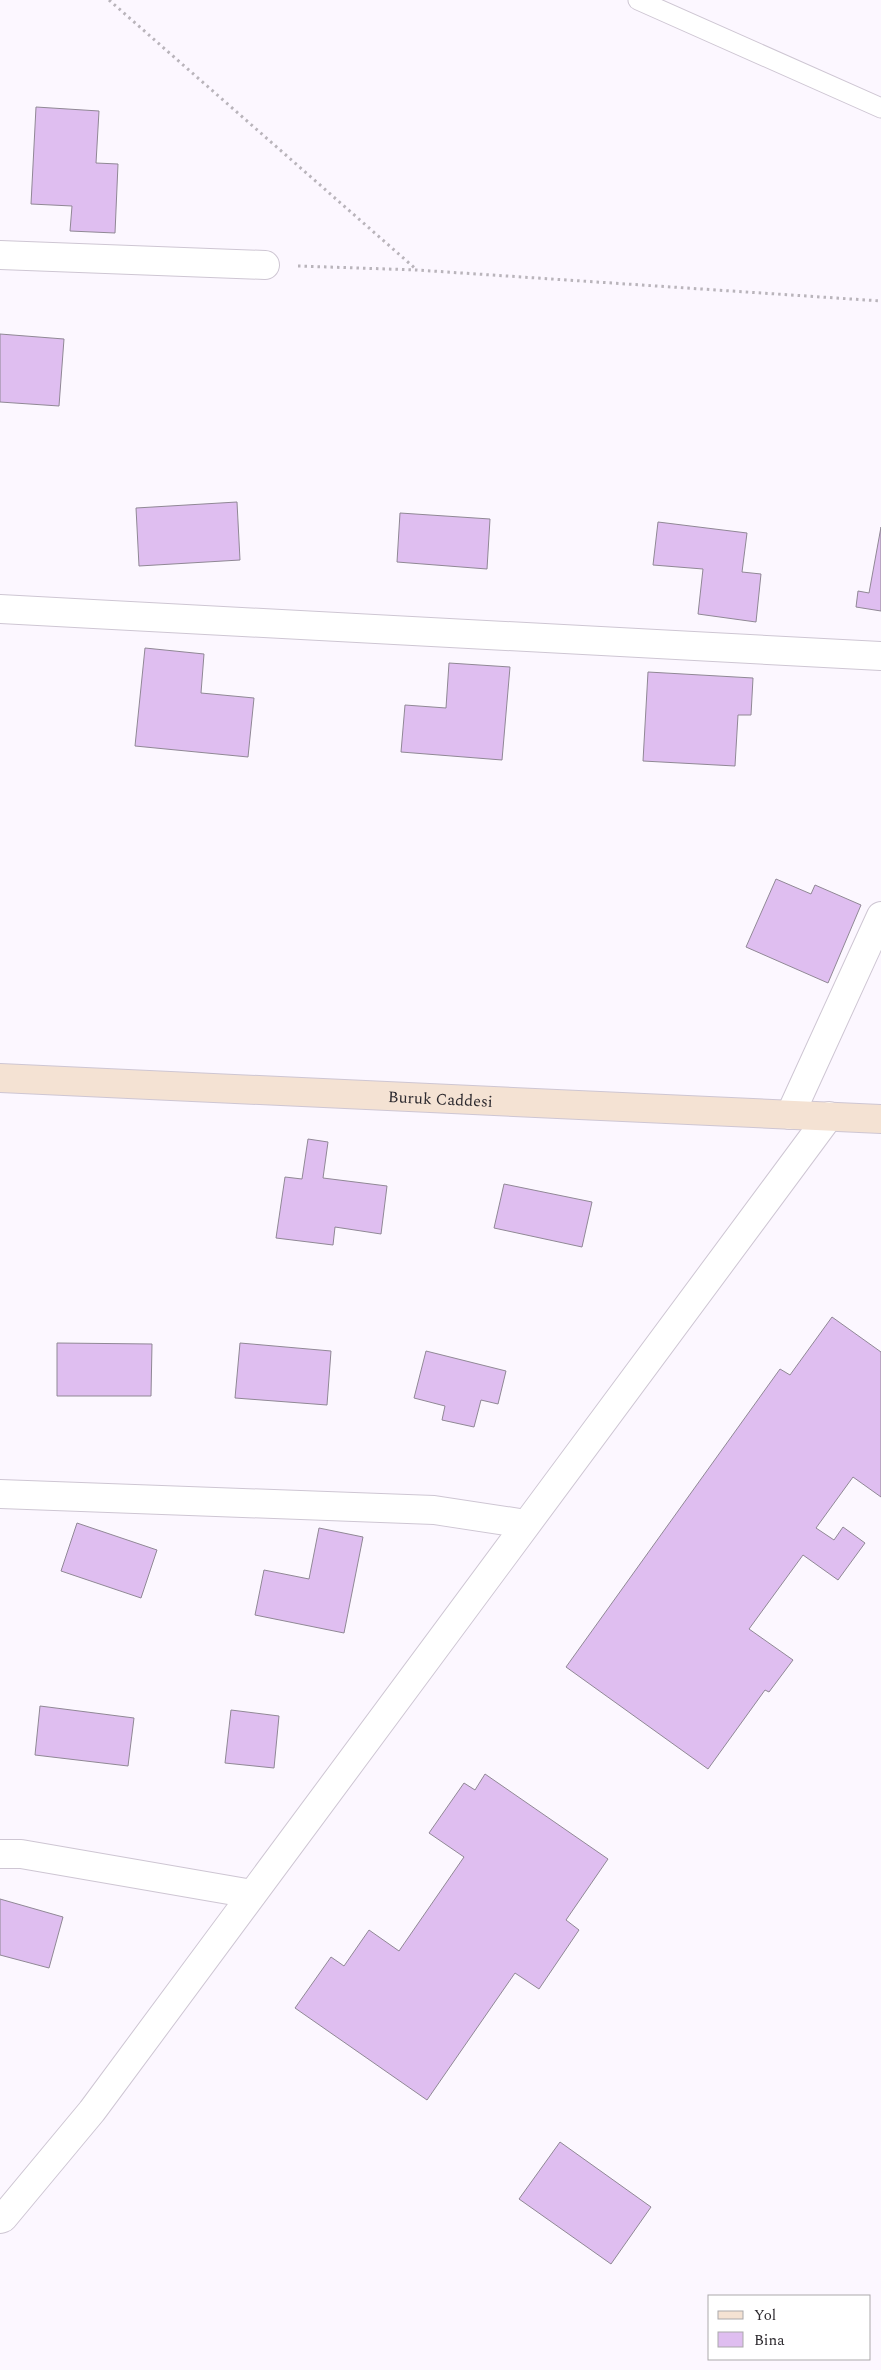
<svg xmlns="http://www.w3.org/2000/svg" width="881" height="2370" font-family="Spectral,serif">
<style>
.building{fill:#dfbef0;stroke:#908895}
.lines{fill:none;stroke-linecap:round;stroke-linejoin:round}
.lane-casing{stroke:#cec6d3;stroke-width:21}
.street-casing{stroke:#cec6d3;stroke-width:30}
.secondary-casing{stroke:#cec6d3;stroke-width:30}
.path{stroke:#b9b4bb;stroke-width:3;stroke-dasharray:2.5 4;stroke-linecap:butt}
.lane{stroke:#fff;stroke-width:19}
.street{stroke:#fff;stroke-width:28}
.secondary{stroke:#f4e2d3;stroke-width:28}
.labels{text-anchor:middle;stroke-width:4.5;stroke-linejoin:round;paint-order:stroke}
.street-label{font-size:16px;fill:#2c292e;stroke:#fff}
</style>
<rect width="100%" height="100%" fill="#fcf7ff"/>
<!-- building -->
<g class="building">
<path d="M36 107 99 111 96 163 118 164 115 233 70 231 72 206 31 204Z"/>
<path d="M0 334 64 339 59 406 0 402Z"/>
<path d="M237 502 240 560 139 566 136 508Z"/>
<path d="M400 513 490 519 487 569 397 562Z"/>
<path d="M658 522 747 533 742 572 761 574 756 622 698 614 703 569 653 565Z"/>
<path d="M881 527V611L856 607 858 591 869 593Z"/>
<path d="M145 648 204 654 201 693 254 698 248 757 135 746Z"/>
<path d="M449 663 510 667 502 760 401 752 405 705 446 708Z"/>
<path d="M648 672 753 678 751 715H738L735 766 643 761Z"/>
<path d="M776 879 811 894 815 885 861 905 828 983 746 947Z"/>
<path d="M308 1139 328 1142 323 1178 387 1186 381 1234 335 1227 333 1245 276 1238 285 1177 302 1179Z"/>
<path d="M504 1184 592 1202 582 1247 494 1228Z"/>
<path d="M832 1317 881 1352V1497L853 1477 816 1528 834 1540 843 1527 865 1543 838 1580 803 1555 749 1629 793 1660 769 1692 765 1690 708 1769 566 1667 780 1369 790 1375Z"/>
<path d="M57 1343 152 1344 151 1396H57Z"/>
<path d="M240 1343 331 1351 327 1405 235 1398Z"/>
<path d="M426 1351 506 1371 498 1404 481 1400 474 1427 442 1420 445 1406 414 1398Z"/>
<path d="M77 1523 157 1550 141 1598 61 1571Z"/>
<path d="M319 1528 363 1537 344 1633 255 1615 264 1570 309 1579Z"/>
<path d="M40 1706 134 1718 128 1766 35 1755Z"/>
<path d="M231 1710 279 1716 274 1768 225 1763Z"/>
<path d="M485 1774 608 1859 566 1920 579 1930 539 1989 515 1973 427 2100 295 2008 331 1957 344 1966 369 1930 399 1951 464 1857 429 1833 464 1783 475 1790Z"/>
<path d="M0 1899 63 1917 49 1968 0 1955Z"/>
<path d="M560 2142 651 2207 611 2264 519 2199Z"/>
</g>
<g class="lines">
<defs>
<path id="lane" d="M638 0 881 108"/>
<g id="street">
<path d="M0 255 265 265"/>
<path d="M0 609 881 656"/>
<path d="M790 1115 881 916"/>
<path d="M0 1494 434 1510 526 1524"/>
<path d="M0 1854H21L252 1894"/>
<path d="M0 2219 3 2218 92 2111 829 1116"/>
</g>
<g id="secondary">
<path id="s1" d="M0 1078 881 1119"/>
</g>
</defs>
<!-- lane casing -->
<use href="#lane" class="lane-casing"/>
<!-- street casing -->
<use href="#street" class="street-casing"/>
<!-- secondary casing -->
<use href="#secondary" class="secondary-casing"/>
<!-- path -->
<g class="path">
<path d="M109 0 417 270"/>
<path d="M298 266 417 270 881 301"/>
</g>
<!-- lane -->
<use href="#lane" class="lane"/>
<!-- street -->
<use href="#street" class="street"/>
<!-- secondary -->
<use href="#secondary" class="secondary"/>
</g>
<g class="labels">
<!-- street labels -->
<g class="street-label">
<text dy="6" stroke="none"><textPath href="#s1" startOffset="441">Buruk Caddesi</textPath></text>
</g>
</g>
<!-- legend -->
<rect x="708" y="2295" width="162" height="65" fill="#ffffff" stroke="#aba9ab"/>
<rect x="718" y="2311" width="25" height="8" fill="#f4e2d3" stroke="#aba9ab"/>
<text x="754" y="2320" font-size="15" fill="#2c292e">Yol</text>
<rect x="718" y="2332" width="25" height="15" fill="#dfbef0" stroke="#aba9ab"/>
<text x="754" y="2345" font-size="15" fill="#2c292e">Bina</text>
</svg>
